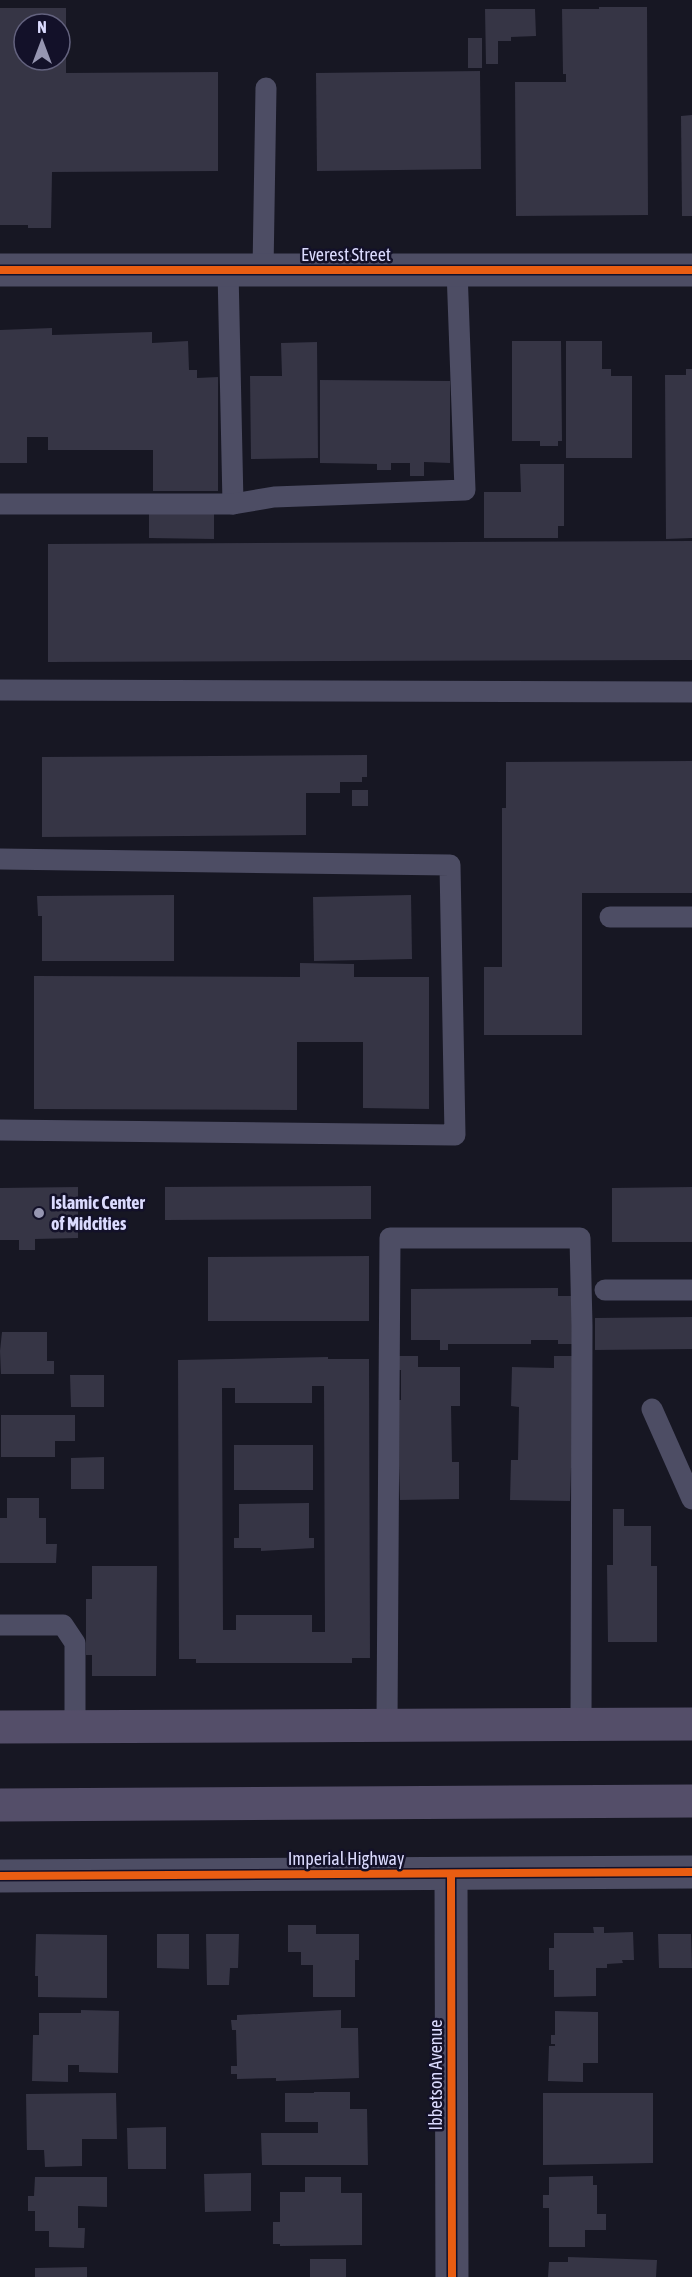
<svg xmlns="http://www.w3.org/2000/svg" width="692" height="2277" font-family="'Asap Condensed',sans-serif">
<style>
.building{fill:#363545;fill-rule:evenodd}
.lines{fill:none;stroke-linecap:round;stroke-linejoin:round}
.lane{stroke:#4d4d64;stroke-width:21}
.street{stroke:#4d4d64;stroke-width:33}
.primary{stroke:#544e69;stroke-width:33}
.cycleway-casing{stroke:#131129;stroke-width:11}
.cycleway{stroke:#e95d12;stroke-width:8}
.poi-dot{fill:#9696b1;stroke:#131129;stroke-width:2}
.labels{text-anchor:middle;stroke-width:5;stroke-linejoin:round;paint-order:stroke}
.street-label{font-size:18px;fill:#dbdbfe;stroke:#131129}
.poi-label{font-size:18px;font-weight:bold;fill:#dbdbfe;stroke:#131129;text-anchor:start}
</style>
<rect width="100%" height="100%" fill="#171723"/>
<!-- building -->
<g class="building">
<path d="M599 7H647L648 215 516 216 515 82H566V74H563L562 9H599Z"/>
<path d="M0 8H66V73L218 72V171L52 172 51 228H28V225H0ZM24 24H60V60H24Z"/>
<path d="M485 9H535L536 36 511 37V41H498V64H486Z"/>
<rect x="468" y="38" width="14" height="30"/>
<path d="M480 71 481 169 317 171 316 73Z"/>
<path d="M692 115V216H682L681 116Z"/>
<path d="M52 328V335L152 332V343L188 341 189 370H197V378L218 377V491H153V450H48V437H27V463H0V330Z"/>
<path d="M512 341H561L562 441H558V446H540V441H512Z"/>
<path d="M566 341H602V369H611V376H632V458H566Z"/>
<path d="M317 342 318 458 251 459 250 376H282L281 343Z"/>
<path d="M686 369H692V538L666 539 665 375H686Z"/>
<path d="M320 380 450 381V463L424 462V476H410V463H391V470H377V464L320 463Z"/>
<path d="M520 464H564V526H558V538H484V492H521Z"/>
<path d="M149 513 214 514V539L149 538Z"/>
<path d="M692 541V660L48 662V544Z"/>
<path d="M367 755V777H362V782H340V793H306V835L42 837V757Z"/>
<path d="M692 761V893H582V1035H484V967H502V808H506V762Z"/>
<rect x="352" y="790" width="16" height="16"/>
<path d="M174 895V961H42V916H38L37 896Z"/>
<path d="M411 895 412 959 314 961 313 897Z"/>
<path d="M300 963 354 964V977H429V1109L363 1108V1042H297V1110L34 1109V976L300 977Z"/>
<path d="M371 1186V1219L165 1220V1187Z"/>
<path d="M78 1187V1238L35 1239V1250H19V1240H0V1188Z"/>
<path d="M692 1187V1242H612V1188Z"/>
<path d="M369 1256V1321H208V1257Z"/>
<path d="M558 1288V1296H573V1344H558V1340H531V1344H448V1350H440V1340H411V1289Z"/>
<path d="M692 1317V1349L595 1350V1318Z"/>
<path d="M2 1332H47V1361H54V1374H1L0 1351Z"/>
<path d="M397 1356H418V1367H460V1406H451L452 1462H459V1499L400 1500 397 1400H401V1370H397Z"/>
<path d="M554 1356H574V1468H571L570 1501 510 1500 511 1460H518L519 1407 511 1406 512 1367 554 1368Z"/>
<path d="M328 1357V1359H369L370 1658H352V1663H196V1659H179L178 1360ZM312 1386H324L325 1632H312V1615H236V1630H223L222 1388H235V1403H312Z"/>
<path d="M70 1375H104V1407H71Z"/>
<path d="M1 1415H75V1441H55V1457H1Z"/>
<rect x="234" y="1445" width="79" height="45"/>
<path d="M104 1457V1489H71V1458Z"/>
<path d="M7 1498H39V1518H46V1544H57L56 1563H0V1518H7Z"/>
<path d="M309 1503V1538H314V1548L261 1551V1548H234V1538H239V1504Z"/>
<path d="M613 1509H624V1526H651V1566H657V1642H608L607 1565H613Z"/>
<path d="M92 1566H157L156 1676H92V1655H86V1599H92Z"/>
<path d="M288 1925H316V1934H359V1960H355V1997H313V1965H301V1952H288Z"/>
<path d="M593 1927H604V1933L633 1932 634 1960H622L623 1963 607 1964V1968H596V1996L554 1997V1970H549V1948H554V1933H594Z"/>
<path d="M36 1934 107 1935V1998L38 1997V1976H35Z"/>
<path d="M157 1934H189V1969L157 1968Z"/>
<path d="M206 1934H239L238 1968H230L229 1985H207Z"/>
<path d="M658 1934H691L692 1968H659Z"/>
<path d="M81 2010 119 2011 118 2073 79 2072V2065H68V2082L32 2081 33 2035H39V2013H81Z"/>
<path d="M341 2010V2028H358L359 2078 276 2081V2078L237 2079V2074H231V2066H237L236 2030H232L231 2020H237V2015Z"/>
<path d="M555 2011 598 2012V2063H583V2082L548 2081 549 2046H555V2044H551V2035H555Z"/>
<path d="M314 2092H350V2109H367L368 2165H262L261 2133H318V2122H285V2093H314Z"/>
<path d="M116 2093 117 2139H82V2166L45 2167 44 2150H27L26 2094Z"/>
<path d="M543 2093H653V2163L543 2165Z"/>
<path d="M166 2127V2169H128L127 2128Z"/>
<path d="M251 2173V2211L205 2212 204 2174Z"/>
<path d="M593 2176V2185H597V2214H606V2230H585V2247H549V2208H543V2195H549V2177Z"/>
<path d="M35 2177H107V2207L78 2206V2228H85L84 2248 49 2247V2231H35V2211H28V2196H34Z"/>
<path d="M305 2177H341V2193H362V2245L280 2246V2244H273V2222H280V2192H305Z"/>
<path d="M568 2257 657 2260 656 2277H548L549 2262H568Z"/>
<rect x="310" y="2259" width="36" height="18"/>
<path d="M87 2267V2277H35V2268Z"/>
</g>
<g class="lines">
<!-- lane -->
<g class="lane">
<path d="M228 270 233 504"/>
<path d="M263 270 266 88"/>
<path d="M0 504H233L274 497 465 490 457 270"/>
<path d="M0 690 692 692"/>
<path d="M0 859 450 865 455 1135 0 1130"/>
<path d="M610 917H692"/>
<path d="M605 1290H692"/>
<path d="M652 1409 692 1499"/>
<path d="M0 1625H63L75 1643V1727"/>
<path d="M387 1726 390 1238H580L582 1326 581 1726"/>
</g>
<!-- street -->
<g class="street">
<path d="M0 270H692"/>
<path d="M451 1874 452 2277"/>
<path d="M0 1876 692 1872"/>
</g>
<!-- primary -->
<g class="primary">
<path d="M0 1727 692 1724"/>
<path d="M0 1805 692 1801"/>
</g>
<defs>
<g id="cycleway">
<path d="M0 270H692"/>
<path d="M451 1874 452 2277"/>
<path d="M0 1876 692 1872"/>
</g>
</defs>
<!-- cycleway casing -->
<use href="#cycleway" class="cycleway-casing"/>
<!-- cycleway -->
<use href="#cycleway" class="cycleway"/>
</g>
<!-- markers -->
<circle class="poi-dot" cx="39" cy="1213" r="6"/>
<g class="labels">
<!-- street labels -->
<g class="street-label">
<text x="346" y="261">Everest Street</text>
<text x="346" y="1865">Imperial Highway</text>
<text transform="translate(436 2075) rotate(-90)" y="6">Ibbetson Avenue</text>
</g>
<!-- poi labels -->
<g class="poi-label">
<text x="51" y="1209">Islamic Center<tspan x="51" dy="21">of Midcities</tspan></text>
</g>
</g>
<!-- north arrow -->
<g transform="translate(42 42)"><circle r="28" fill="#131129" stroke="#63627e" stroke-width="1.5"/>
<path d="M0-4.5L10 22L0 15L-10 22Z" fill="#9696b1"/>
<text y="-9" font-size="16" font-weight="bold" text-anchor="middle" fill="#dbdbfe">N</text>
</g>
</svg>
